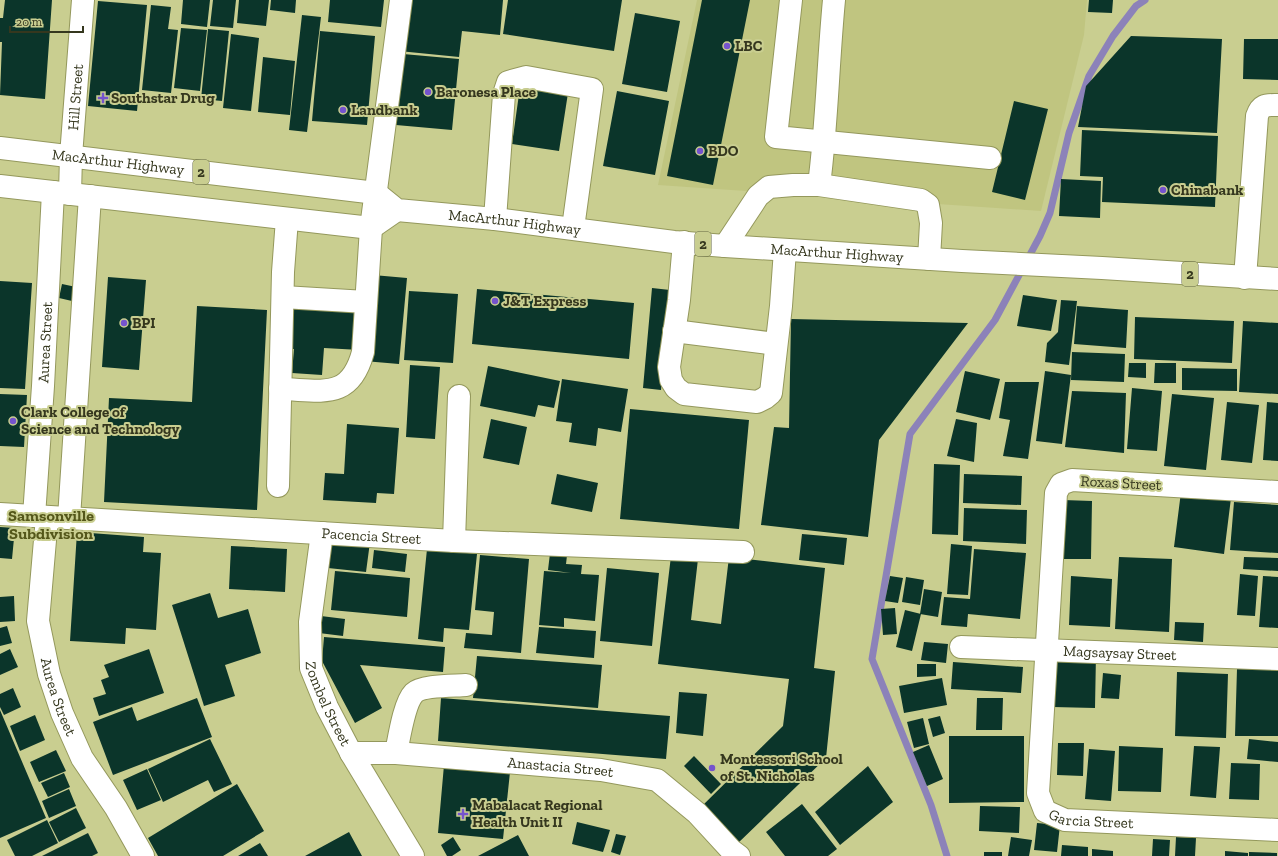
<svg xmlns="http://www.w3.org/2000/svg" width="1278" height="856" viewBox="0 0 1278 856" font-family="'Zilla Slab',serif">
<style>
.built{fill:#c0c580}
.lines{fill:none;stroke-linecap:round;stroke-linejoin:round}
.stream{stroke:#8c82b9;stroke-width:7}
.building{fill:#0b352a}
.minor-casing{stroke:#94985c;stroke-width:24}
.highway-casing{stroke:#94985c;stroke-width:24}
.minor{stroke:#fff;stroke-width:22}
.highway{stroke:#fff;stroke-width:22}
.poi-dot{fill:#7553cd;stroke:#c9ce90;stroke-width:1.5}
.labels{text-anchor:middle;stroke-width:4;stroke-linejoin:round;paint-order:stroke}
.shield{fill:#c9ce90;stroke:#616440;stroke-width:1}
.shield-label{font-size:14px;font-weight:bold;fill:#35371e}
.poi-label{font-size:15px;font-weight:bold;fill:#35371e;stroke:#c9ce90;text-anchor:start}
.street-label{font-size:15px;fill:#35371e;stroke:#c9ce90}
.neighbourhood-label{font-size:16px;font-weight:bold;fill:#54571a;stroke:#c9ce90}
</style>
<rect width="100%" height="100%" fill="#c9ce90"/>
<path class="built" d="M697,0H1087L1084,35L1041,211L658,185Z"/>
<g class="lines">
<path class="stream" d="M947,856L931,805L872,659L910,434L995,320L1040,236L1050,213L1069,133L1089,76L1113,36L1136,6L1145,0"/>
</g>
<path class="building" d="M5,0H52L45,99L0,95L2,42H0V18H3Z
M183,0H210L207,27L181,24Z
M213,0H236L233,28L210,26Z
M239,0H269L266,26L237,23Z
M271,0H296L295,13L270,10Z
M330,0H384L381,27L328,22Z
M404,0H503L500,35L462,31L459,57L399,51Z
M508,0H622L614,51L503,34Z
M702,0H750L713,185L667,176Z
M1089,0H1113L1112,13L1088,12Z
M98,1L147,5L137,111L88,106Z
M151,5L171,7L168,29L178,30L171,93L142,90Z
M635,13L680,21L667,92L622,84Z
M302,15L321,17L307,132L289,130Z
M181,28L207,30L200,91L174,88Z
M208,29L229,31L222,101L201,99Z
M320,31L375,36L367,125L312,121Z
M231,34L259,38L251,111L223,108Z
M1131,36L1222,39L1217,133L1078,127L1086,86Z
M1244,39H1278V80L1243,79Z
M403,54L459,59L452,130L396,125Z
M263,57L295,61L290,115L258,112Z
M520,87L568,93L559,151L512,144Z
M617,91L669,101L655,175L603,166Z
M1014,101L1048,109L1025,200L992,192Z
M1082,130L1218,136L1215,207L1102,202L1103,177L1080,176Z
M1061,179L1101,181L1100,218L1059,216Z
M373,275L407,278L399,364L364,361Z
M108,277L146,280L139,370L102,367Z
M0,281L32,283L25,389L0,388Z
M62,284L76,287L72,301L59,298Z
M652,288L670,290L661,390L643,388Z
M477,289L634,303L629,359L472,344Z
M409,291L458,294L453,363L404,360Z
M1023,295L1057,300L1051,331L1017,326Z
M290,299L363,302L360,350L324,348L322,375L292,373L294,349H287Z
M1061,300L1077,301L1069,365L1045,362L1047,343L1058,332Z
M197,306L267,310L257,510L104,502L109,398L192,402Z
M1077,306L1128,310L1126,348L1074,344Z
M1135,317L1234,321L1232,363L1134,359Z
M791,319L968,323L879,440L868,537L761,525L774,427L789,428Z
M1243,321L1278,323V394L1239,392Z
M1072,352L1125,354L1124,382L1071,380Z
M1129,363H1146V378L1128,377Z
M1155,363H1176V383H1154Z
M410,365L440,367L435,439L406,437Z
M488,366L560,381L554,408L538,405L535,417L480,406Z
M1182,368L1237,369V391L1182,390Z
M965,371L1000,379L990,420L956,412Z
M1045,371L1071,375L1062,444L1036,441Z
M562,379L628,389L621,432L598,428L596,446L569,442L572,423L556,421Z
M1005,382H1039L1028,459L1003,456L1010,420L999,418Z
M1132,388L1162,391L1157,451L1127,449Z
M1072,391L1126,393L1124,453L1065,447Z
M0,394L27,395L24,447L0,446Z
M1172,394L1214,398L1206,470L1164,466Z
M1227,402L1259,405L1252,463L1221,460Z
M1267,402L1278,403V461L1263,460Z
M630,409L749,420L739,529L620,519Z
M491,419L527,427L519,465L483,458Z
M956,419L977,423L974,462L947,456Z
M347,424L399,428L394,494L377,493L376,503L323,500L325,473L344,474Z
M934,464L960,465L958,535L932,534Z
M557,474L598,483L592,512L551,504Z
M964,474L1022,476L1021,505L963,503Z
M1181,492L1231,498L1224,554L1174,547Z
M1063,500L1092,501L1091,559H1062Z
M1234,502L1278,505V553L1230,550Z
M964,508L1027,510L1026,544L963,541Z
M0,527L15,528L12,559L0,558Z
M77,532L144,537L143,552L161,553L156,630L126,628L125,644L70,641Z
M802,534L847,538L844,565L799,560Z
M331,537L370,542L366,572L328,568Z
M951,544L972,546L968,595L947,594Z
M551,545L568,547L566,564L582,565L581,574L599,575L595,621L564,618V627L539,625L544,571L571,573L548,570Z
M231,546L287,549L285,592L229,589Z
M427,549L477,554L469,630L444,628L443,642L418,639Z
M974,549L1026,553L1020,619L968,614L967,627L941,625L944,597L970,599Z
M374,550L407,554L405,572L372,568Z
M480,555L529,559L521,653L464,648L466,633L492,635L494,612L475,610Z
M671,556L698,559L691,620L721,624L729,557L825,568L814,668L835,671L826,758L736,845L700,808L783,726L789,679L658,664Z
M1119,557L1172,559L1169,632L1115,629Z
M1244,557L1278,558V571L1243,569Z
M607,568L659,573L652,646L600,641Z
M335,571L410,578L407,617L331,610Z
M1240,574L1258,576L1255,616L1237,615Z
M890,576L903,578L898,603L885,601Z
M1071,576L1112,579L1110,627L1069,625Z
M1263,576L1278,577V628L1259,627Z
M906,577L924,580L920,605L902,602Z
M924,589L942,592L938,617L920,614Z
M210,593L218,618L248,609L261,653L225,665L235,696L204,706L172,605Z
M14,596L15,621L0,622V597Z
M895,608L897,634L883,635L881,609Z
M905,610L921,614L912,651L896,647Z
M321,616L345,619L343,636L319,633Z
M1175,622L1204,623L1203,642L1174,640Z
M7,626L12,643L0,646V628Z
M539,627L596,631L594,658L536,653Z
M324,637L445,647L443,672L360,665L382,708L355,723L322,661Z
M924,642L948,644L946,663L921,660Z
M10,649L18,667L0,675V654Z
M149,649L164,693L99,716L93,698L106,694L101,680L109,677L104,665Z
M1055,653L1096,654L1095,708L1053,707Z
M477,656L602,665L598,708L473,698Z
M953,662L1023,667L1021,693L951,689Z
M917,664H936V676L917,677Z
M1237,669L1278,670V736H1235Z
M1177,672L1228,674L1226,738L1175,736Z
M1103,673L1121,675L1119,699L1101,698Z
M942,678L947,705L904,713L899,686Z
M13,688L21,707L4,715L0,707V694Z
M679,692L707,694L703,736L676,733Z
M197,698L212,737L113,775L93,722L132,707L137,721Z
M441,698L670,716L666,759L438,741Z
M977,698H1003L1002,730H976Z
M0,710L46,818L0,838Z
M35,715L45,740L20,751L10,726Z
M940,716L945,733L933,737L928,719Z
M923,718L929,744L914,748L907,722Z
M949,736H1024V802L949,803Z
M210,739L232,784L214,792L208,780L163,802L148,769Z
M1249,739L1278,742V762L1247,759Z
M1058,743H1084L1083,776L1057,775Z
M929,745L943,779L927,786L913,752Z
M1119,746L1163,748L1161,792L1118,791Z
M1194,746L1220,747L1216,798L1190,796Z
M1089,749L1115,751L1111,801L1085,799Z
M56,750L66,771L39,782L30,762Z
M694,756L721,784L711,794L684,766Z
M1231,763L1260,764L1259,800L1229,799Z
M444,765L510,772L503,839L438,833Z
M868,766L893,802L840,845L815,812Z
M147,769L161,800L137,810L123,780Z
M64,773L70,787L48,797L41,783Z
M237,784L264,831L223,856H158L148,838Z
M69,789L76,806L49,818L42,801Z
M802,804L837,849L828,856H785L766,832Z
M980,806L1020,807L1019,833L979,831Z
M76,808L86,828L59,842L49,822Z
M47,820L58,843L32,856H15L7,840Z
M577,822L610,830L603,852L572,844Z
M1037,823L1060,825L1057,852L1034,850Z
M349,832L362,856H305Z
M88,833L98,853L92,856H42Z
M616,834L626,836L620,855L611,852Z
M518,835L529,856H478Z
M453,837L461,850L452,856H447L441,845Z
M1011,837L1032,840L1029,856H1008Z
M1176,837L1196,838L1195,856H1175Z
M1153,839L1170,840L1169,856H1152Z
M260,843L268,856H238Z
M1062,845L1088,847V856H1061Z
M1092,849L1113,851V856H1092Z
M1225,851L1248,853V856H1225Z
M984,852H1002V856H984Z
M1249,852L1277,853V856H1249Z"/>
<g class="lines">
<g class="minor-casing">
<g id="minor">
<path d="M791,0L776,137L990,158"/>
<path d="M819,185C827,124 828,62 834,0"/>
<path id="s1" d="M70,194L71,156L83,0"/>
<path d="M495,219L504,94L508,82L526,77L592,89L573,228"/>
<path d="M684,242L679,300L669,367L671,380L676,388L684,394L757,402L765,398L771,393L781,306L785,250"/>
<path d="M725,246L758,196L769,187L793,185H819L921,200L928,205L931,223L929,259"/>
<path d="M1245,278L1257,116C1261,104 1266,105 1278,105"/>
<path d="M283,297L366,302"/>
<path d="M674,331L776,344"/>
<path d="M280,389C322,390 350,401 363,352L371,228L401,0"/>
<path d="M278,486L283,272L287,219"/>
<path id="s2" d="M1278,492L1072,480L1061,484L1056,493L1038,793L1045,811L1065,820L1278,830"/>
<path id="s3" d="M0,514L454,541L743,552"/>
<path id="s4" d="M34,516L43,386L53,192"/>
<path id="s5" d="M47,517L38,621L49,674L62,713L82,758L116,808L143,856"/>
<path d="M69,518L90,196"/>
<path id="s6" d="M322,533L310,622L311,668L327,707L351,753L413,856"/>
<path d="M454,541L459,396"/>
<path id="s7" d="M961,647L1278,659"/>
<path id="s8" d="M351,753H396L601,770L657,780L697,813L731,850L739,856"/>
<path d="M396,753C399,739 404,703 414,693C422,685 454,686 466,685"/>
</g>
</g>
<g class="highway-casing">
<g id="highway">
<path id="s9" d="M0,148L376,193L397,210L495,219L674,242L725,246L962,261L1102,268L1278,279"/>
<path d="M0,186L371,228L397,210"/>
</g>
</g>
<use href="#minor" class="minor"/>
<use href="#highway" class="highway"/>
</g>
<g class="poi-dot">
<circle cx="727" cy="46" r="4"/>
<circle cx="428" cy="92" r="4"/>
<path d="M101 92h4v4h4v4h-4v4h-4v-4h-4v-4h4z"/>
<circle cx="343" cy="110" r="4"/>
<circle cx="700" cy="151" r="4"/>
<circle cx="1163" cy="190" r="4"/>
<circle cx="495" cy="301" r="4"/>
<circle cx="124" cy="323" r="4"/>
<circle cx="13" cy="421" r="4"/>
<circle cx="712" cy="768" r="4"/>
<path d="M461 808h4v4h4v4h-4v4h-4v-4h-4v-4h4z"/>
</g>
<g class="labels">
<g class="shield">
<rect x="193" y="160" width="16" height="24" rx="3"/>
<rect x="695" y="232" width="16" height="24" rx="3"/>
<rect x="1182" y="262" width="16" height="24" rx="3"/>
</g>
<g class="shield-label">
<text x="201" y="177">2</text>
<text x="703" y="249">2</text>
<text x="1190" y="279">2</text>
</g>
<g class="poi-label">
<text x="735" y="51">LBC</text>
<text x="436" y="97">Baronesa Place</text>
<text x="111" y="103">Southstar Drug</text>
<text x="351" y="115">Landbank</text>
<text x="708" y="156">BDO</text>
<text x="1171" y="195">Chinabank</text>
<text x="503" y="306">J&amp;T Express</text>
<text x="132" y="328">BPI</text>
<text x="21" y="417">Clark College of<tspan x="21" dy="17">Science and Technology</tspan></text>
<text x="720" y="764">Montessori School<tspan x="720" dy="17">of St. Nicholas</tspan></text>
<text x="472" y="810">Mabalacat Regional<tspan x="472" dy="17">Health Unit II</tspan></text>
</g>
<g class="street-label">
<text dy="5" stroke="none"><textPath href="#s1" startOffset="97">Hill Street</textPath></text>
<text dy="5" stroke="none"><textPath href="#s9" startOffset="119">MacArthur Highway</textPath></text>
<text dy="5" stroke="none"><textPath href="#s9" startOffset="524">MacArthur Highway</textPath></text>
<text dy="5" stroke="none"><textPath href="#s9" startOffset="848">MacArthur Highway</textPath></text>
<text dy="5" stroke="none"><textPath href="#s4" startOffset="174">Aurea Street</textPath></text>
<text transform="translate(1121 483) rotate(3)" y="5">Roxas Street</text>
<text dy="5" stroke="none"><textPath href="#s3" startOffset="372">Pacencia Street</textPath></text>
<text dy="5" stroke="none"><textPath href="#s7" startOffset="159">Magsaysay Street</textPath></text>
<text dy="5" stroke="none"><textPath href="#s5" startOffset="183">Aurea Street</textPath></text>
<text dy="5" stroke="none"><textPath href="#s6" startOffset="175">Zombel Street</textPath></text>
<text dy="5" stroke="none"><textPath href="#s8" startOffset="210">Anastacia Street</textPath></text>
<text dy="5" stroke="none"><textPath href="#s2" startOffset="596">Garcia Street</textPath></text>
</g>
<g class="neighbourhood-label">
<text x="51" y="521">Samsonville<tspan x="51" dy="18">Subdivision</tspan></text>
</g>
</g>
<path d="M10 26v6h73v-6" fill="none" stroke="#35371e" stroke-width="2"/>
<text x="16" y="26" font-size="12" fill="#35371e" stroke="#c9ce90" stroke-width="3" paint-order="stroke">20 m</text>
</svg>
